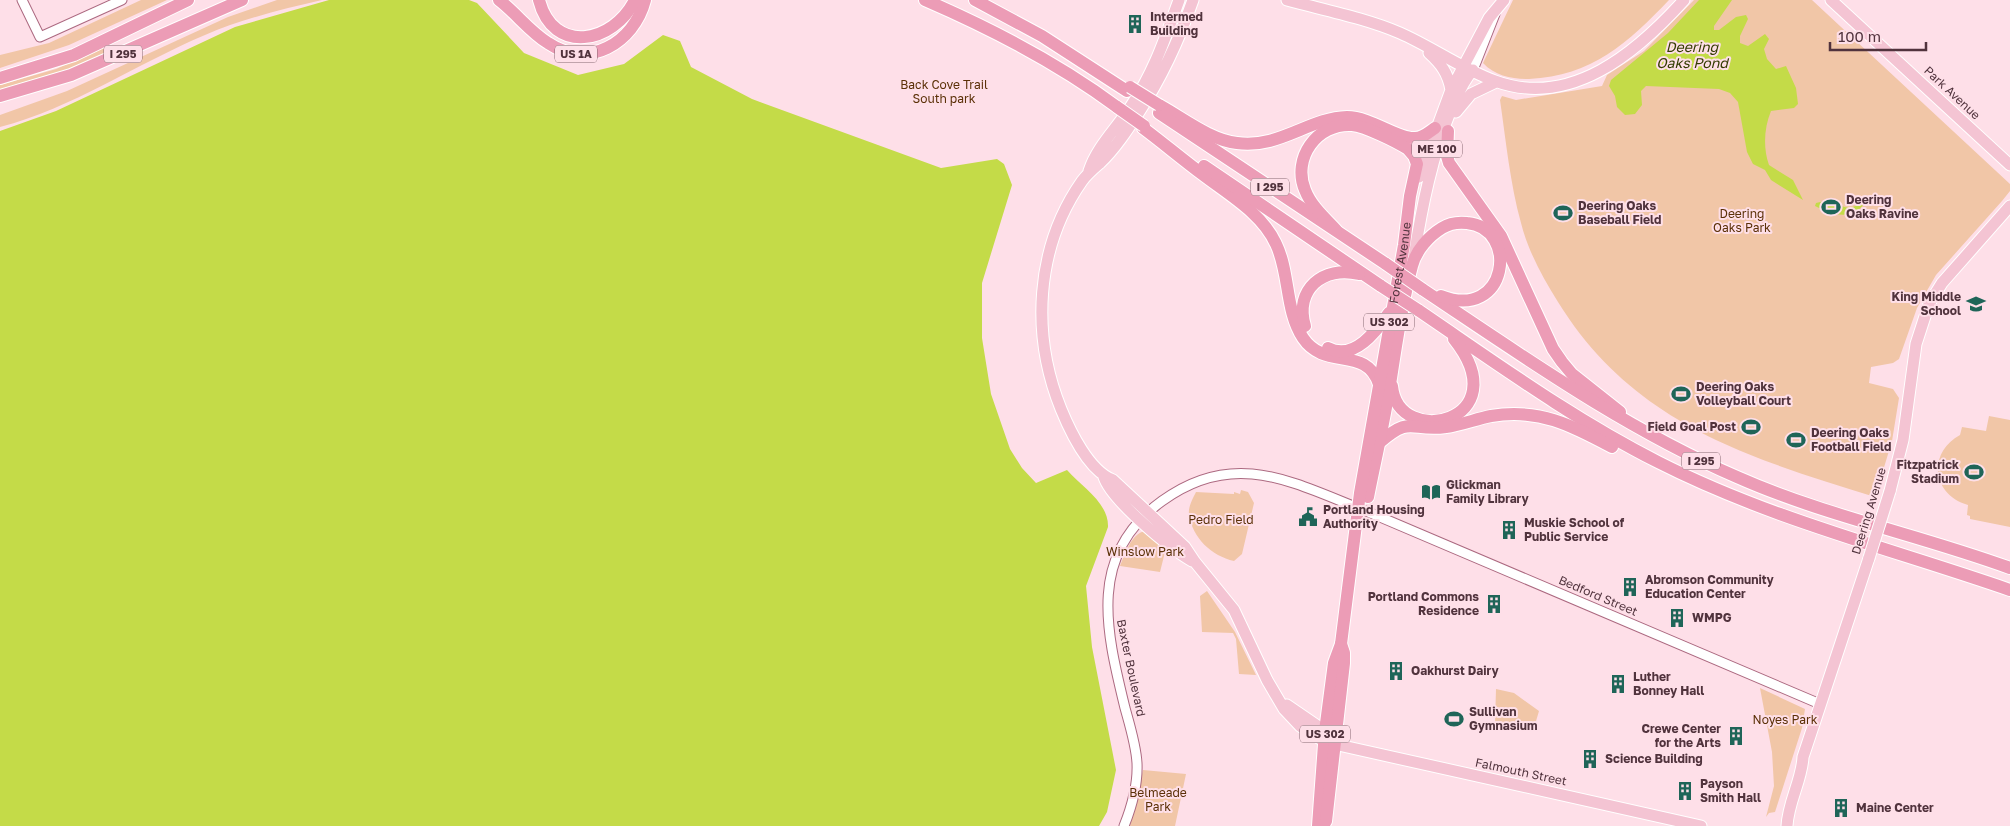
<svg xmlns="http://www.w3.org/2000/svg" width="2010" height="826" viewBox="0 0 2010 826" font-family="'Golos Text',sans-serif">
<style>
.green{fill:#f1c6a7}
.water{fill:#c4db48}
.lines{fill:none;stroke-linecap:round;stroke-linejoin:round}
.minor-casing{stroke:#ac6980;stroke-width:11}
.major-casing{stroke:#fff;stroke-width:13}
.highway-casing{stroke:#fff;stroke-width:14}
.minor{stroke:#fff;stroke-width:9}
.major{stroke:#f4c4d3;stroke-width:11}
.highway{stroke:#ec9cb6;stroke-width:12}
.major-bridge-casing{stroke:#fff;stroke-width:13;stroke-linecap:butt}
.highway-bridge-casing{stroke:#fff;stroke-width:14;stroke-linecap:butt}
.major-bridge{stroke:#f4c4d3;stroke-width:11}
.highway-bridge{stroke:#ec9cb6;stroke-width:12}
.labels{text-anchor:middle;stroke-width:4;stroke-linejoin:round;paint-order:stroke}
.shield{fill:#fedfe8;stroke:#856770;stroke-width:1}
.shield-label{font-size:11px;font-weight:bold;fill:#51333d}
.poi-label{font-size:12px;font-weight:bold;fill:#51333d;stroke:#fedfe8;text-anchor:start}
.park-label{font-size:12px;fill:#5b3007;stroke:#fedfe8}
.street-label{font-size:12px;fill:#51333d;stroke:#fedfe8}
.water-label{font-size:14px;font-style:italic;fill:#333b00;stroke:#fedfe8}
</style>
<rect width="100%" height="100%" fill="#fedfe8"/>
<path class="green" d="M141,0H167L69,45L0,68V55L49,43Z
M277,0H322C283,9 242,19 205,35C136,64 73,108 0,127V115L67,91L228,17Z
M1513,0H1669C1628,43 1592,76 1529,79C1512,79 1495,76 1483,63Z
M1694,0H1812L2010,184V191L2002,201L1936,275L1917,308L1899,359L1893,363L1871,367L1869,383L1893,389L1899,398L1892,441L1875,497C1746,457 1633,423 1558,302C1543,278 1528,251 1521,223C1510,183 1506,141 1500,100L1502,96L1516,100L1602,86L1607,75L1644,51Z
M106,47L110,51L72,70L0,91V85L56,69Z
M1989,416L2010,420V527L1970,519V516L1967,515L1968,505C1932,495 1927,453 1960,435L1962,427L1986,431Z
M1241,490L1248,492L1254,503L1242,554L1234,561C1212,556 1192,538 1189,514C1188,507 1193,498 1196,492L1234,494V492L1240,494Z
M1145,531L1166,548L1160,572L1120,566C1125,554 1131,534 1145,531Z
M1207,591L1235,632L1256,675L1239,674L1236,639L1233,633L1202,632L1200,596Z
M1760,688L1805,709L1802,728L1775,812L1769,813L1766,817L1774,786L1772,752Z
M1496,689L1514,693L1539,711L1534,728L1495,724Z
M1143,770L1186,774L1175,826H1130Z"/>
<path class="water" d="M329,0H469L477,3L524,53L578,75L624,64L663,35L680,41L691,67L752,99L941,168L997,159L1004,164L1012,185L982,283V338L991,394L1010,449L1022,468L1036,483L1067,470C1082,487 1109,503 1108,527L1086,586L1092,647L1116,770L1107,812L1099,826H0V131L56,111L235,27Z
M1699,0H1732L1714,26V30H1719L1736,17L1746,15L1748,19L1740,36V43L1748,46L1765,34L1769,39L1764,49L1767,59L1776,69L1786,66L1796,88L1798,104L1794,108L1771,111C1764,128 1763,148 1769,165L1793,180L1803,200L1771,180L1765,170L1753,164L1747,152L1738,102L1730,93L1719,89L1646,86L1641,91L1642,105L1635,114L1625,115L1617,107L1615,96L1609,86L1611,80L1668,33Z
M1833,199L1837,200L1840,205C1849,210 1856,207 1863,201L1865,203C1851,221 1833,215 1815,206L1816,203Z"/>
<g class="lines">
<g class="minor-casing">
<path id="minor" d="M22,0L40,37L122,0
M1473,70L1495,14
M1366,511L1820,704
M1124,826C1132,806 1138,785 1137,763C1136,745 1130,726 1125,708C1106,630 1087,555 1162,501C1232,450 1288,480 1358,508"/>
</g>
<g class="major-casing">
<path id="major" d="M1193,0C1179,40 1162,77 1139,112C1128,129 1115,149 1100,163C1093,169 1087,174 1082,181C1035,248 1031,335 1061,409C1070,431 1089,471 1113,480L1185,547L1195,562L1234,610L1267,680L1284,709L1300,726L1325,742L1701,826
M1287,0C1324,10 1365,18 1400,33C1432,47 1462,69 1495,81C1571,109 1637,52 1684,0
M1831,0L2010,165
M1429,53C1441,64 1448,73 1451,90
M1456,112L1471,94L1496,82
M1089,171C1097,146 1118,127 1131,106C1154,72 1165,38 1179,0
M1419,177L1451,90L1489,18L1504,0
M1414,257C1422,206 1432,156 1452,107C1458,94 1463,81 1473,70
M1104,477C1112,501 1170,548 1192,561
M1890,491L1903,440L1916,344L1929,304L1942,283L2010,206
M1287,705L1325,731L1330,737
M1787,826C1788,802 1802,780 1803,757L1869,558"/>
</g>
<g class="highway-casing">
<g id="highway">
<path d="M499,0C516,13 530,32 548,43C588,70 634,43 645,0"/>
<path d="M539,0C553,55 613,44 635,0"/>
<path d="M925,0C992,29 1058,63 1117,107"/>
<path d="M975,0L1042,36L1127,91"/>
<path d="M0,78L74,55L188,0"/>
<path d="M0,96L71,75L242,0"/>
<path d="M1159,105C1183,118 1210,140 1237,143C1279,149 1309,118 1347,117C1371,117 1399,140 1415,138C1423,138 1429,132 1435,128"/>
<path d="M1159,113L1386,264"/>
<path d="M1143,128C1163,143 1182,159 1202,174C1228,194 1262,213 1276,244C1290,273 1285,311 1303,338C1325,371 1366,345 1379,384"/>
<path d="M1448,131L1447,156L1449,163L1501,236L1553,349L1562,362L1572,374L1620,412"/>
<path d="M1204,166L1381,286"/>
<path d="M1422,289C1524,357 1624,428 1737,477C1825,516 1920,535 2010,568"/>
<path d="M1418,310C1496,363 1573,419 1658,462C1770,519 1892,549 2010,590"/>
<path d="M1305,326C1294,290 1323,265 1359,274"/>
<path d="M1328,348C1354,362 1377,330 1389,313"/>
<path d="M1392,386C1398,450 1520,422 1454,339"/>
<path d="M1379,443C1412,414 1410,432 1446,427C1461,425 1476,419 1491,416C1539,408 1571,425 1612,447"/>
<path d="M1368,497C1376,457 1385,418 1391,378C1397,340 1402,303 1412,266C1416,250 1429,236 1442,228C1450,223 1459,222 1467,223C1520,228 1508,322 1441,296"/>
<path id="s1" d="M1318,826L1325,731L1334,663L1341,644L1360,493L1404,245L1410,196L1417,164L1414,156L1408,149C1397,142 1365,126 1352,125C1316,123 1292,159 1305,190C1311,206 1325,218 1336,230"/>
<path d="M1323,826L1326,821L1344,663V653L1341,644"/>
</g>
</g>
<use href="#minor" class="minor"/>
<use href="#major" class="major"/>
<use href="#highway" class="highway"/>
<g class="major-bridge-casing">
<path id="major-bridge" d="M1869,558L1890,491"/>
</g>
<g class="highway-bridge-casing">
<path id="highway-bridge" d="M1130,87L1159,105
M1117,107L1144,126
M1386,264L1422,289
M1381,286L1418,310"/>
</g>
<use href="#major-bridge" class="major-bridge"/>
<use href="#highway-bridge" class="highway-bridge"/>
</g>
<defs>
<g id="building-bare" transform="scale(1.5)"><path d="M-4-6H4V6H1V3H-1V6H-4ZM-2.5-4.3h1.7v1.8h-1.7ZM.8-4.3h1.7v1.8H.8ZM-2.5-1h1.7V.8h-1.7ZM.8-1h1.7V.8H.8Z" fill="#1f6558" stroke="#fedfe8" stroke-width="2.5" paint-order="stroke"/></g>
<g id="stadium-bare" transform="scale(1.5)"><path d="M0-5a6.5 5 0 1 0 0 10a6.5 5 0 1 0 0-10ZM-3.5-1.8h7v3.6h-7Z" fill="#1f6558" stroke="#fedfe8" stroke-width="2.5" paint-order="stroke"/></g>
<g id="school-bare" transform="scale(1.5)"><path d="M0-5L7-2L0 1L-7-2ZM-4 1L0 2.5L4 1V4Q0 6-4 4Z" fill="#1f6558" stroke="#fedfe8" stroke-width="2.5" paint-order="stroke"/></g>
<g id="library-bare" transform="scale(1.5)"><path d="M-6-4Q-3-5.5-.7-3.5V5Q-3 3-6 4ZM6-4Q3-5.5 .7-3.5V5Q3 3 6 4Z" fill="#1f6558" stroke="#fedfe8" stroke-width="2.5" paint-order="stroke"/></g>
<g id="civic-bare" transform="scale(1.5)"><path d="M-.6-6.5H3V-4.5H.6V-3L4-1V1h2V6H-6V1h2V-1L-.6-3ZM-1.2 2.5V6h2.4V2.5Z" fill="#1f6558" stroke="#fedfe8" stroke-width="2.5" paint-order="stroke"/></g>
</defs>
<g fill-rule="evenodd">
<use href="#building-bare" x="1135" y="24"/>
<use href="#stadium-bare" x="1831" y="207"/>
<use href="#stadium-bare" x="1563" y="213"/>
<use href="#school-bare" x="1976" y="304"/>
<use href="#stadium-bare" x="1681" y="394"/>
<use href="#stadium-bare" x="1751" y="427"/>
<use href="#stadium-bare" x="1796" y="440"/>
<use href="#stadium-bare" x="1974" y="472"/>
<use href="#library-bare" x="1431" y="492"/>
<use href="#civic-bare" x="1308" y="517"/>
<use href="#building-bare" x="1509" y="530"/>
<use href="#building-bare" x="1630" y="587"/>
<use href="#building-bare" x="1494" y="604"/>
<use href="#building-bare" x="1677" y="618"/>
<use href="#building-bare" x="1396" y="671"/>
<use href="#building-bare" x="1618" y="684"/>
<use href="#stadium-bare" x="1454" y="719"/>
<use href="#building-bare" x="1736" y="736"/>
<use href="#building-bare" x="1590" y="759"/>
<use href="#building-bare" x="1685" y="791"/>
<use href="#building-bare" x="1841" y="808"/>
</g>
<g class="labels">
<g class="shield">
<rect x="104" y="45.5" width="38" height="17" rx="4"/>
<rect x="555" y="45.5" width="42" height="17" rx="4"/>
<rect x="1412" y="140.5" width="50" height="17" rx="4"/>
<rect x="1251" y="178.5" width="38" height="17" rx="4"/>
<rect x="1364" y="313.5" width="50" height="17" rx="4"/>
<rect x="1682" y="452.5" width="38" height="17" rx="4"/>
<rect x="1300" y="725.5" width="50" height="17" rx="4"/>
</g>
<g class="shield-label">
<text x="123" y="58">I 295</text>
<text x="576" y="58">US 1A</text>
<text x="1437" y="153">ME 100</text>
<text x="1270" y="191">I 295</text>
<text x="1389" y="326">US 302</text>
<text x="1701" y="465">I 295</text>
<text x="1325" y="738">US 302</text>
</g>
<g class="poi-label">
<text x="1150" y="21">Intermed<tspan x="1150" dy="14">Building</tspan></text>
<text x="1846" y="204">Deering<tspan x="1846" dy="14">Oaks Ravine</tspan></text>
<text x="1578" y="210">Deering Oaks<tspan x="1578" dy="14">Baseball Field</tspan></text>
<text x="1961" y="301" text-anchor="end">King Middle<tspan x="1961" dy="14">School</tspan></text>
<text x="1696" y="391">Deering Oaks<tspan x="1696" dy="14">Volleyball Court</tspan></text>
<text x="1736" y="431" text-anchor="end">Field Goal Post</text>
<text x="1811" y="437">Deering Oaks<tspan x="1811" dy="14">Football Field</tspan></text>
<text x="1959" y="469" text-anchor="end">Fitzpatrick<tspan x="1959" dy="14">Stadium</tspan></text>
<text x="1446" y="489">Glickman<tspan x="1446" dy="14">Family Library</tspan></text>
<text x="1323" y="514">Portland Housing<tspan x="1323" dy="14">Authority</tspan></text>
<text x="1524" y="527">Muskie School of<tspan x="1524" dy="14">Public Service</tspan></text>
<text x="1645" y="584">Abromson Community<tspan x="1645" dy="14">Education Center</tspan></text>
<text x="1479" y="601" text-anchor="end">Portland Commons<tspan x="1479" dy="14">Residence</tspan></text>
<text x="1692" y="622">WMPG</text>
<text x="1411" y="675">Oakhurst Dairy</text>
<text x="1633" y="681">Luther<tspan x="1633" dy="14">Bonney Hall</tspan></text>
<text x="1469" y="716">Sullivan<tspan x="1469" dy="14">Gymnasium</tspan></text>
<text x="1721" y="733" text-anchor="end">Crewe Center<tspan x="1721" dy="14">for the Arts</tspan></text>
<text x="1605" y="763">Science Building</text>
<text x="1700" y="788">Payson<tspan x="1700" dy="14">Smith Hall</tspan></text>
<text x="1856" y="812">Maine Center</text>
</g>
<g class="park-label">
<text x="944" y="89">Back Cove Trail<tspan x="944" dy="14">South park</tspan></text>
<text x="1742" y="218">Deering<tspan x="1742" dy="14">Oaks Park</tspan></text>
<text x="1221" y="524">Pedro Field</text>
<text x="1145" y="556">Winslow Park</text>
<text x="1785" y="724">Noyes Park</text>
<text x="1158" y="797">Belmeade<tspan x="1158" dy="14">Park</tspan></text>
</g>
<g class="street-label">
<text transform="translate(1952 93) rotate(43)" y="4">Park Avenue</text>
<text dy="4" stroke="none"><textPath href="#s1" startOffset="570">Forest Avenue</textPath></text>
<text transform="translate(1869 511) rotate(-73)" y="4">Deering Avenue</text>
<text transform="translate(1598 596) rotate(23)" y="4">Bedford Street</text>
<text transform="translate(1131 668) rotate(78)" y="4">Baxter Boulevard</text>
<text transform="translate(1521 772) rotate(12)" y="4">Falmouth Street</text>
</g>
<g class="water-label">
<text x="1692" y="52">Deering<tspan x="1692" dy="16">Oaks Pond</tspan></text>
</g>
</g>
<path d="M1830 42v8h96v-8" fill="none" stroke="#51333d" stroke-width="2.5"/>
<text x="1838" y="42" font-size="15" fill="#51333d" stroke="#fedfe8" stroke-width="4" paint-order="stroke">100 m</text>
</svg>
